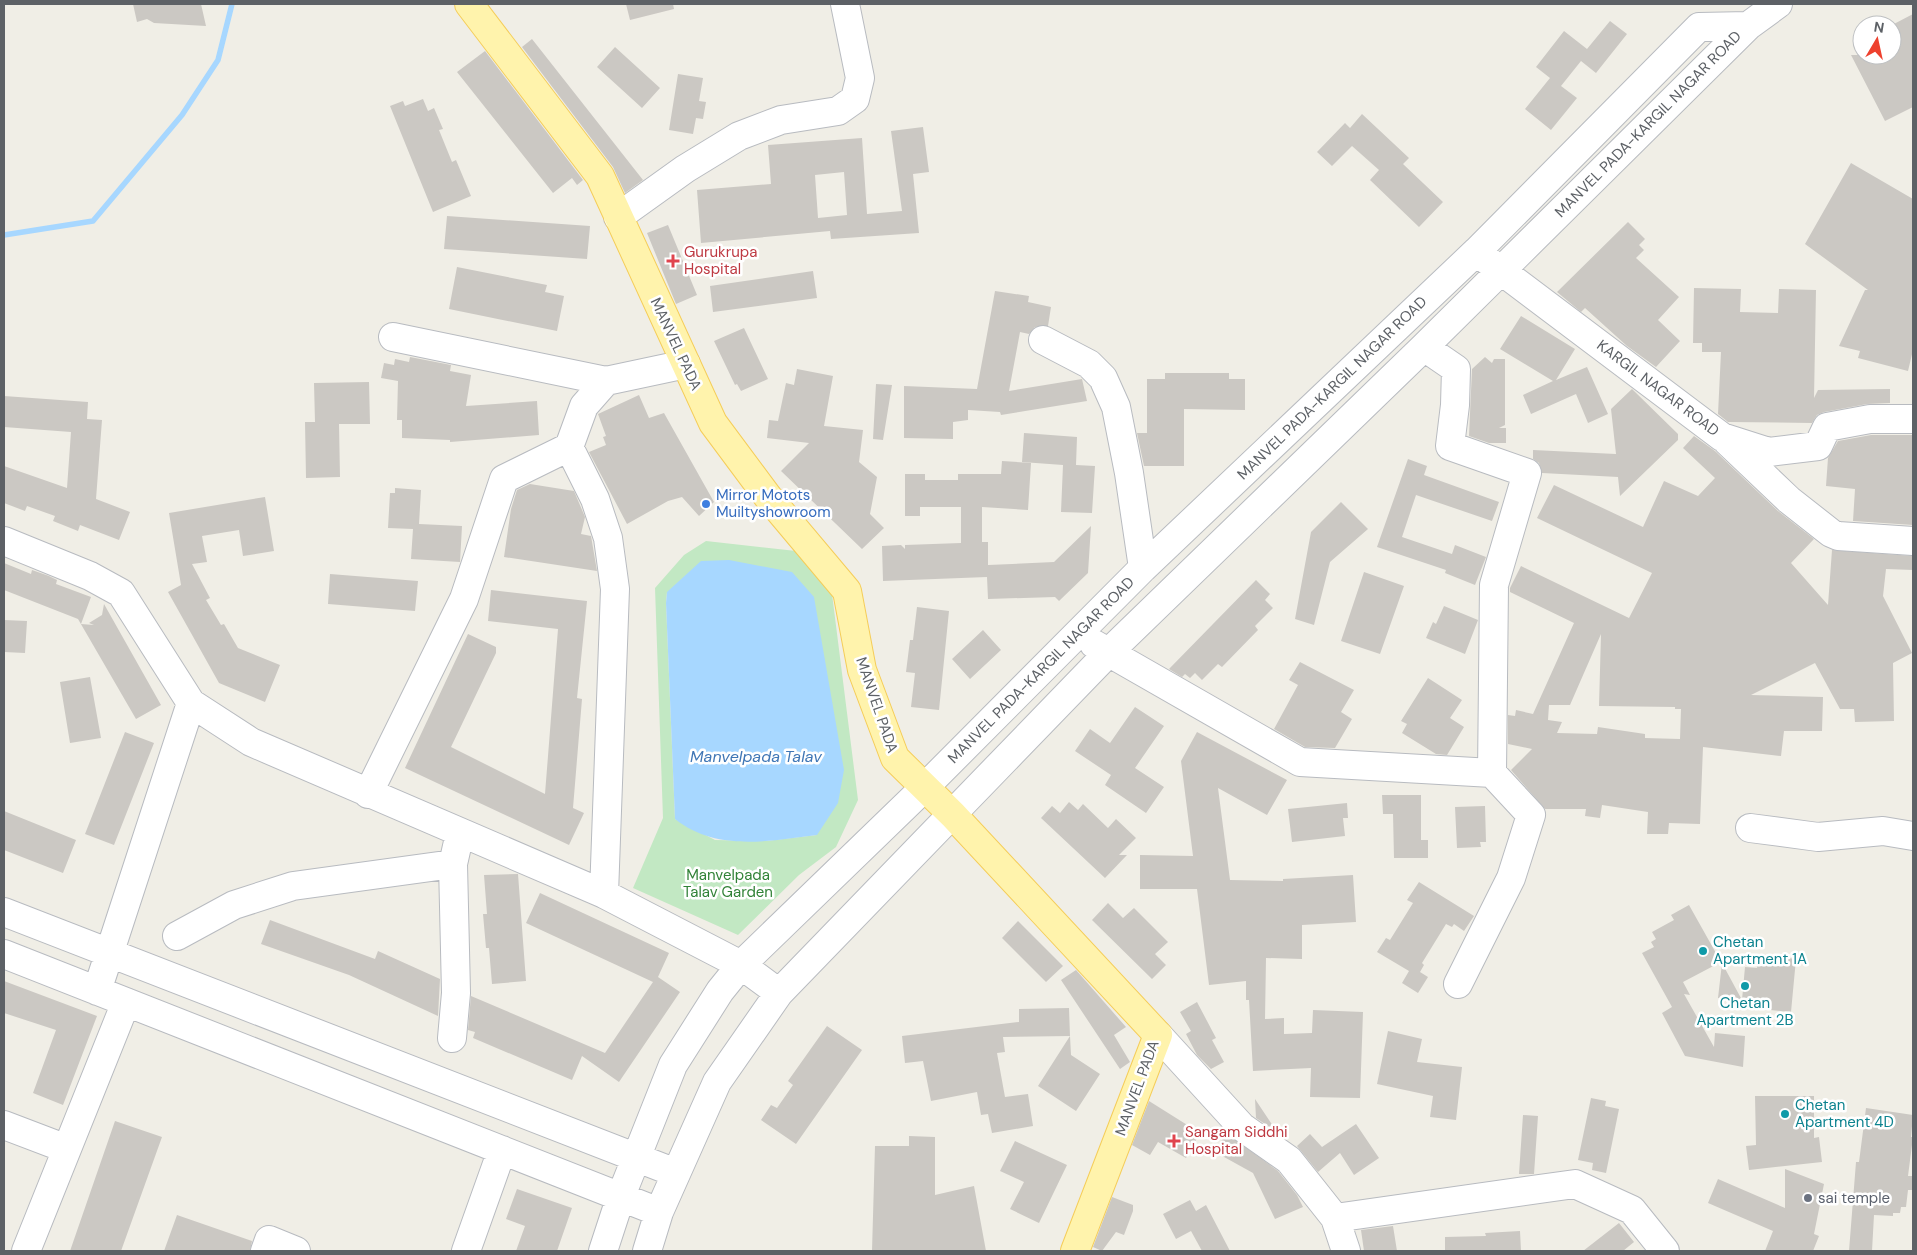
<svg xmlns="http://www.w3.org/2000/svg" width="1917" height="1255" viewBox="0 0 1917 1255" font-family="'DM Sans',sans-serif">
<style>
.green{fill:#c2e8c3;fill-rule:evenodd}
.water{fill:#a7d7ff}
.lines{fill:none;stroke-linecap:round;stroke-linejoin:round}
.stream{stroke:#a7d7ff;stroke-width:5.5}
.building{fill:#cbc8c3;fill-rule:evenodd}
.minor-casing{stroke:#b8bbc0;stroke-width:30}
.major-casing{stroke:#f5cd59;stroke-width:30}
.minor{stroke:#fff;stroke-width:28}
.major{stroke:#fff3ac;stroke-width:28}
.health-dot{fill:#e0444e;stroke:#fff;stroke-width:2}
.shop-dot{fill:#3f7fe0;stroke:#fff;stroke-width:2}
.culture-dot{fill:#0f9aa8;stroke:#fff;stroke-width:2}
.worship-dot{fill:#6b7280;stroke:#fff;stroke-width:2}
.labels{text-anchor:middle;stroke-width:5;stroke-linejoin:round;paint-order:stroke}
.street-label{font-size:15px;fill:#5d6166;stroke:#fff}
.health-label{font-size:15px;fill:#be3a42;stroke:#fff;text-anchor:start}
.shop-label{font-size:15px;fill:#366cbe;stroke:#fff;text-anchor:start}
.park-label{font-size:15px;fill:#318237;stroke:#fff}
.culture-label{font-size:15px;fill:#0d838f;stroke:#fff;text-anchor:start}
.worship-label{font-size:15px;fill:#5b616d;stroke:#fff;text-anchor:start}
.water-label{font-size:16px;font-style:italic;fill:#3f76b5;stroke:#fff}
</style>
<rect width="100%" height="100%" fill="#f0eee6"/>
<path class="green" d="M706,541L805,552L831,586L858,800L836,847L799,875L738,935L633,888L663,818L655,588L684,555ZM667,592L817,835L766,841L715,840L675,819L666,603Z"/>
<path class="water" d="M729,560L792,572L814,597L844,770L838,803L817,835C768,841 717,852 675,819L666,603L667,592L701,561Z"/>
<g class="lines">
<path class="stream" d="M4,235L93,221L182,115L218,60L232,4"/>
</g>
<path class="building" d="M133,4H201L206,26L154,23L147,19L137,22Z
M626,4H673L674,9L630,20Z
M1913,14V107L1885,121L1851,55H1892V25Z
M1610,21L1627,34L1596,73L1581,61L1561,86L1577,98L1551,130L1525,109L1550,78L1536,67L1564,31L1587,49Z
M532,39L643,180L625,193L613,167L522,47Z
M615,47L660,88L642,108L597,67Z
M485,51L583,180L577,185L572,178L553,193L457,72Z
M678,74L703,78L699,101L706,102L703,119L696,118L693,134L669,130Z
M423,99L428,111L434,108L443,129L439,130L452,162L456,160L471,196L433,212L390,106L403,101L405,106Z
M1362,114L1409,158L1403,164L1443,202L1419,227L1370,180L1379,170L1352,146L1332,166L1317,152L1345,123L1350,128Z
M923,127L929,172L913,174L919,233L831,239L830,231L701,243L697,190L771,184L768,145L862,138L867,214L902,211L891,131ZM844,172L847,215L818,218L815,175Z
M1851,163L1913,199V350L1908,371L1858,358L1860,351L1839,346L1865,290H1868L1805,244Z
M447,216L590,226L587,259L444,249Z
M1628,222L1645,239L1639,245L1644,250L1636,258L1679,297L1658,320L1680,341L1656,367L1627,346L1585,308L1581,312L1557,292Z
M668,225L697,295L676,304L647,233Z
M457,267L547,285L545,292L564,296L557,331L449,309Z
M813,271L817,298L713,312L710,286Z
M1694,288L1741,289L1740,312L1778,313L1779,289L1816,290L1814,398L1818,390L1890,389V403L1867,404L1824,412L1817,415L1812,423L1728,422L1718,414L1721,352H1702V343H1693Z
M995,291L1029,296L1028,302L1051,307L1048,326L1035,327L1029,334L1020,332L1009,391L1082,379L1087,401L1001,415L1000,412L968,410V420L953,422V439L904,438V386L977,389Z
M1521,316L1575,349L1556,380L1587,367L1608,414L1588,423L1576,394L1531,414L1523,395L1553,381L1500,349Z
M744,328L768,379L741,391L737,384L735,385L714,341Z
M410,357L451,365L450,371L471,375L466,406L537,401L539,435L450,442V440L402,438V420H397L398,381L381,378L384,363L394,365L395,359L409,362Z
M1485,357L1492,363L1494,359H1505V425L1499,428H1506V443H1489L1469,436L1472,369Z
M797,369L833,376L824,426L863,430L859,462L877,477L870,514L884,528L862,549L781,471L809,443L767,438L769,420L778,421L786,383L794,385Z
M1165,373H1229V379H1245V410L1184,409V466H1144L1137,433H1147V379H1165Z
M369,382L370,424H339L340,477L306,478L305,422H315L314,383Z
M876,384L892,385L883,440L873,439Z
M1632,389L1678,434V440L1620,496L1618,477L1542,473L1539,463L1533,459V450L1616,454L1611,409Z
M639,395L649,418L664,413L714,502L699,516L682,497L668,501L627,524L589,452L606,445L603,437L606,436L598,414Z
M4,396L88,402L87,419L102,420L96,499L130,512L119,540L80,525L78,531L53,521L55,516L27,506L25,511L4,503V466L67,488L71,432L4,427Z
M1024,433L1077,437L1076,465L1095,466L1092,513L1061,512L1063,465L1022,462Z
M1871,435H1913V525L1853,521L1855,489L1826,486L1828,458L1838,441Z
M1694,436L1715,451L1778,511L1814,539L1791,563L1828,605L1832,550L1913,556V570L1886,569L1883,596L1912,653L1893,663L1894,721L1855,722L1854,709H1840L1815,663L1751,695L1823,697L1822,731H1784L1781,756L1703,747L1700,824L1669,823L1668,834H1647L1648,812L1602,805L1600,818L1585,816L1586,809H1545L1511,770L1532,749L1508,744V715L1515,716L1516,710L1533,714L1574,623L1510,592V588L1521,566L1629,618L1652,573L1537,518L1554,485L1643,527L1664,481L1698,496L1715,478L1683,448ZM1601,634L1599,706L1675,707V709H1681L1680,739L1645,738V734L1598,727L1597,734L1557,733L1562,722L1548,720L1549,705H1570Z
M1408,459L1427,466L1424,475L1499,502L1492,521L1416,495L1402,537L1452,554L1455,545L1486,557L1475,585L1445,573L1446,570L1377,547Z
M1002,461L1031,463L1028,510L982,507V542H988V565L1054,562L1091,526L1088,573L1059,601L1055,597L988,599L987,577L883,581L882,546L901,545L905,549V545L961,543V507H920V516H905V474H925V480H958V474H1001Z
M530,484L574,491L585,517L581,534L591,536L597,571L504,557L511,509L517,490Z
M395,488L421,490L419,524L462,526L460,562L411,559L413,529L388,528L390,493H395Z
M265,497L274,551L243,556L239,530L202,536L207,562L192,564L210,598L206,600L221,625L224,624L238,648L280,665L265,702L219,683L168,592L181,585L169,513Z
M1341,502L1368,529L1330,562L1314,625L1295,619L1311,532Z
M4,563L31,574L32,570L49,576L57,580L56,584L91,597L81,624L94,625L89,623L102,615L104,604L161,705L136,719L78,619L4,590Z
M1364,572L1404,586L1380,654L1341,641Z
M330,574L418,581L415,611L328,604Z
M1256,580L1270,594L1265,600L1273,608L1255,626L1258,630L1222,667L1218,664L1202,680L1195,673L1190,678L1185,674L1182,677L1169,669Z
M491,590L587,601L577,698L582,699L573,808L584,813L569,845L405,768L468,634L496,647V653L451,747L545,794L558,629L488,621Z
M1444,606L1478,620L1465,654L1426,638L1433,622L1436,624Z
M917,607L949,611L939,710L911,707L915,673L906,672L910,640H913Z
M4,620L27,621L25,653L4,652Z
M983,630L1001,650L970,679L952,659Z
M1300,662L1354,690L1341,712L1352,719L1335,748L1305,747L1274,729L1298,685L1289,680Z
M90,677L101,738L70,743L60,682Z
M1428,678L1462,700L1450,718L1464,727L1447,755L1436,754L1402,733L1407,724L1401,721Z
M1135,707L1164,726L1135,768L1164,787L1146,813L1105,785L1111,775L1075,751L1090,729L1110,743Z
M125,732L154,743L114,845L85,834Z
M1197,732L1287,780L1267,815L1218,788L1230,880L1283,881V879L1353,875L1356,922L1302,925V959L1266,958L1265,1019L1284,1018V1034L1312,1033L1313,1010L1363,1012L1360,1098L1310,1097L1311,1068L1253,1071L1249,1000H1246V981L1209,985L1197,889H1140V855L1193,856L1181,761Z
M1382,795H1421V840H1428V858H1394L1393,814H1383Z
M1069,802L1078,810L1083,804L1108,828L1116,819L1136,838L1119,855H1127L1105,878L1041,818L1052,806L1060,813Z
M1347,803L1348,818H1343L1345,836L1292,842L1288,809Z
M1485,806L1486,842H1480L1481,847L1457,848L1455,807Z
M4,811L76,840L63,873L4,850Z
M518,874L526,981L492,984L489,948H486L483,914H487L484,875Z
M1419,882L1474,916L1464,931L1454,924L1452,927L1446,924L1422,963L1424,965L1420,972L1428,977L1418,993L1402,983L1409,971L1377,952L1386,938L1390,940L1413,903L1407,900Z
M540,893L669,953L658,977L680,992L619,1082L582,1056L572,1080L473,1038L475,1032L468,1030L471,996L605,1053L653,982L526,923Z
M1108,903L1123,918L1134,908L1168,942L1155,954L1166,965L1152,979L1092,920Z
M1689,905L1721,962L1683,982L1690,995L1684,994L1714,1047L1715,1033L1745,1036L1743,1067L1685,1056L1662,1013L1672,1007L1642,953L1654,947L1651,942L1656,939L1652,932L1674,920L1671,915Z
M270,920L375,959L378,951L440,979L438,1016L349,975L261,944Z
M1018,921L1063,966L1046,982L1002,938Z
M1769,956L1796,959L1791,1012L1741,1007L1742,1000L1718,998L1722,963L1742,1000L1745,967L1757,968L1758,960L1768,961Z
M1076,970L1126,1027L1114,1035L1130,1062L1120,1069L1061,980Z
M4,981L97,1016L63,1105L33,1093L56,1030L4,1013Z
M1197,1002L1216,1038L1212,1040L1224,1062L1211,1069L1197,1055L1186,1034L1191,1031L1180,1012Z
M1069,1008L1070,1036L1003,1037L1005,1052L997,1053L1005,1097L1028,1094L1033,1126L992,1133L988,1114L981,1115L977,1092L931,1101L923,1061L905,1063L902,1036L1019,1022V1009Z
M827,1026L862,1050L796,1144L761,1120L771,1105L777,1108L793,1085L788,1081Z
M1388,1031L1422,1039L1417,1062L1462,1067L1456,1120L1430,1117L1433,1096L1377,1084Z
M1070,1036L1071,1055L1100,1074L1076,1111L1038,1086Z
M1755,1096H1814V1138L1819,1137L1822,1162L1749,1170L1746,1146L1756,1145Z
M1591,1098L1606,1101L1605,1106L1619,1109L1606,1173L1592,1170L1593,1163L1578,1160Z
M1255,1099L1273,1126L1271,1128L1256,1118Z
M1149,1101L1200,1133L1186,1158L1158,1142L1150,1155L1132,1145Z
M1866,1108L1913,1115L1911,1137H1913L1908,1176H1913L1912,1190H1908L1906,1207H1901L1900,1213H1893V1216L1874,1215L1872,1251H1849L1856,1162H1859Z
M1523,1115L1538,1116L1534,1174H1519Z
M115,1121L162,1137L121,1251H70Z
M1356,1124L1379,1158L1354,1175L1340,1153L1318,1172L1297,1146L1310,1134L1322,1147Z
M1226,1133L1278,1171L1297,1195L1303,1207L1275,1219L1253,1173L1215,1152Z
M909,1136L935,1137V1195L974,1186L986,1251H872L875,1146H909Z
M1015,1141L1067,1165L1039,1223L1010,1209L1024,1182L1000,1171Z
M1785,1169L1824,1184L1814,1234L1819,1236L1813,1251H1765L1773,1231L1708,1203L1718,1179L1785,1208Z
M517,1189L572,1208L557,1251H516L525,1226L506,1219Z
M1112,1197L1133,1205V1211L1124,1235L1116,1232L1102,1251L1093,1247Z
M1190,1200L1196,1211L1206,1205L1230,1251H1202L1191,1231L1176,1239L1163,1214Z
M177,1215L252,1241L250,1251H164Z
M1619,1223L1634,1242L1623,1251H1583Z
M1393,1226L1397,1251H1364L1361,1230Z
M1520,1231L1521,1251H1445V1237L1486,1236L1485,1233Z"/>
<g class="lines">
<g class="minor-casing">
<path id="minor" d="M618,217L685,169L739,136L781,120L838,111L855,99L860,78L845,4
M1487,260L1722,437L1769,452L1818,446L1827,427L1870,419H1913
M393,337L606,381
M1043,340L1089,364L1103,378L1116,407L1129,473L1143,568
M1424,347L1456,369L1455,405L1450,446L1527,473L1494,585L1492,773
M1727,441L1789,500L1831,533L1838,536L1913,541
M569,447L595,499L608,538L615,589L604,894
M4,541L90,576L121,593L191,703L251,742L604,894L741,965L779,993
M1094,644L1300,762L1492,773L1531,815L1511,878L1458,984
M368,794L464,599L504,479L569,447L584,406L606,381L686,364
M1750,828L1818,837L1883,831L1913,836
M4,912L676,1173
M177,936L234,905L293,886L453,864L460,833
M4,954L659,1212
M97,991L191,703
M1158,1035L1242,1127L1289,1160L1335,1218L1346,1251
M452,1038L456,993L453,864
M4,1125L67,1149
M1335,1218L1575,1184L1632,1210L1665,1251
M26,1251L126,1002
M265,1251L269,1240L296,1251
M466,1251L502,1150
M603,1251L621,1196L673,1065L720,991L741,965L925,787L1143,568L1477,251L1699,27L1748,26
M647,1251L659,1212L717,1082L779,993L1108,653L1424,347L1748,26L1778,4"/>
</g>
<g class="major-casing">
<path id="major" d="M469,4L600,176L713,423L768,497L847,591L862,670L895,758L953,815L1158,1035L1075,1251"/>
</g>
<use href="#minor" class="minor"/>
<use href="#major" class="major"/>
</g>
<g class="health-dot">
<path d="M670.5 253.5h5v5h5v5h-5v5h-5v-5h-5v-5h5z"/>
<path d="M1171.5 1133.5h5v5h5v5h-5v5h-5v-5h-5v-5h5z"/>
</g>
<circle class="shop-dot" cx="706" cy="504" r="5"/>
<g class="culture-dot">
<circle cx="1703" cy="951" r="5"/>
<circle cx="1745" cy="986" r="5"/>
<circle cx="1785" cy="1114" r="5"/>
</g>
<circle class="worship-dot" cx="1808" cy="1198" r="5"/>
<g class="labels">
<g class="street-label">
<text transform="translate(1648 124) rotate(-45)" y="5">MANVEL PADA-KARGIL NAGAR ROAD</text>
<text transform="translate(676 344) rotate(65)" y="5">MANVEL PADA</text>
<text transform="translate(1332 388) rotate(-44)" y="5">MANVEL PADA-KARGIL NAGAR ROAD</text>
<text transform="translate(1658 388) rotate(37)" y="5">KARGIL NAGAR ROAD</text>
<text transform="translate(1041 670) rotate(-45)" y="5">MANVEL PADA-KARGIL NAGAR ROAD</text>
<text transform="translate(877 705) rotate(71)" y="5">MANVEL PADA</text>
<text transform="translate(1137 1088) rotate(-70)" y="5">MANVEL PADA</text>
</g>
<g class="health-label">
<text x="684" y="257">Gurukrupa<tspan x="684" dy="17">Hospital</tspan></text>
<text x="1185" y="1137">Sangam Siddhi<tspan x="1185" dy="17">Hospital</tspan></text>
</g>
<g class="shop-label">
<text x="716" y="500">Mirror Motots<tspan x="716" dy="17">Muiltyshowroom</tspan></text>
</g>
<g class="park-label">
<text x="728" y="880">Manvelpada<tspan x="728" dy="17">Talav Garden</tspan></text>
</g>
<g class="culture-label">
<text x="1713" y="947">Chetan<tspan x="1713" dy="17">Apartment 1A</tspan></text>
<text x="1745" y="1008" text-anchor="middle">Chetan<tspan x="1745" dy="17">Apartment 2B</tspan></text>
<text x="1795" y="1110">Chetan<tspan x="1795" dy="17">Apartment 4D</tspan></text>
</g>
<g class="worship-label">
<text x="1818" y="1203">sai temple</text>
</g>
<g class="water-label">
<text x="756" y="762">Manvelpada Talav</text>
</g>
</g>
<rect width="1917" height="1255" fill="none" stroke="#5d6166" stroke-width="10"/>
<g transform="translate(1877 40) rotate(9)"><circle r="24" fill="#ffffff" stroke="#bec0c2"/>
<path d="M0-4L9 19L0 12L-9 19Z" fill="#ee412e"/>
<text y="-8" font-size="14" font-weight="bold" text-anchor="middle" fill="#5d6166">N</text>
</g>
</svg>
